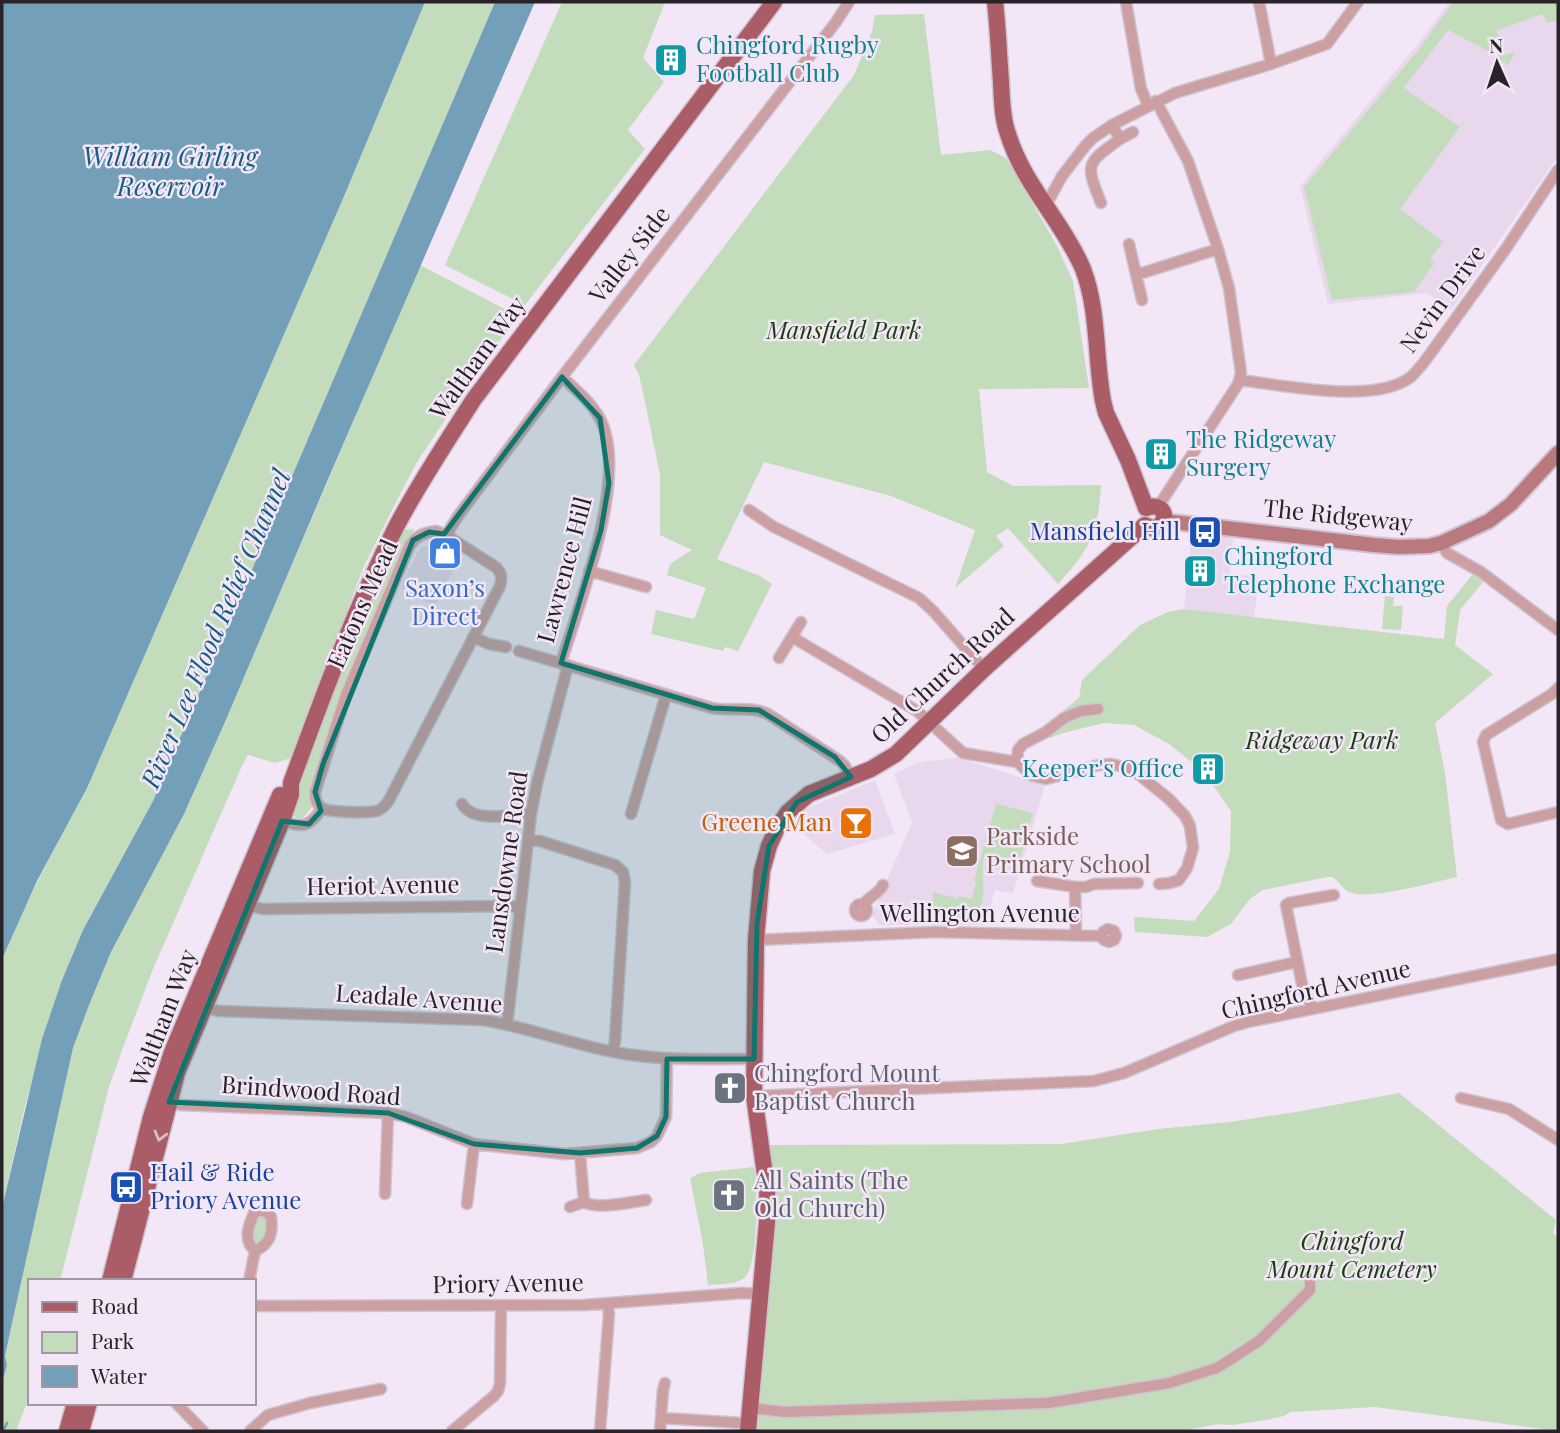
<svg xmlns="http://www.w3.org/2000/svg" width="1560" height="1433" viewBox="0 0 1560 1433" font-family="'Playfair Display',serif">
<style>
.built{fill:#e9d7ee}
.green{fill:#c3dcbc}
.water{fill:#749fb8}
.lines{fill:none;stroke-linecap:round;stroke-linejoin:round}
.stream{stroke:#749fb8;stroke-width:2.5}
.street-casing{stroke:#cec3d1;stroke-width:13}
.secondary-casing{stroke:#cec3d1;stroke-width:18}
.primary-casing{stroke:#cec3d1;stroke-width:19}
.street{stroke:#cc9fa3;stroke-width:10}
.secondary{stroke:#b9797f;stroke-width:14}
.primary{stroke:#aa5d66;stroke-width:16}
.oneway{stroke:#ddbdcb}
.marked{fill:#0f766e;fill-opacity:0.2;stroke:#0f766e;stroke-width:5;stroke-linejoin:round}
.labels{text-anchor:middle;stroke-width:5;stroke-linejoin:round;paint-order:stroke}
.culture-label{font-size:24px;fill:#0d838f;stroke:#f3e6f6;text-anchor:start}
.street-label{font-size:24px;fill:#272329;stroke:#f3e6f6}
.park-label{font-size:24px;font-style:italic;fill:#183f0c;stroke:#f3e6f6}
.transit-label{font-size:24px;fill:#164399;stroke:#f3e6f6;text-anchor:end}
.shop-label{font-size:24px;fill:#366cbe;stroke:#f3e6f6}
.food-label{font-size:24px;fill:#c56008;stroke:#f3e6f6;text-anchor:end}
.education-label{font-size:24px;fill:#785e54;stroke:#f3e6f6;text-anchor:start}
.worship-label{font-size:24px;fill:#5b616d;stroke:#f3e6f6;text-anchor:start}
.water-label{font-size:26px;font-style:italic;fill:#135f82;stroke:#f3e6f6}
</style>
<rect width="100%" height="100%" fill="#f3e6f6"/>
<path class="built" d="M1449,2H1558V156L1451,310L1427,293L1328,304L1300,186L1418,44Z
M1192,533L1233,537L1230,573L1259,577L1254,618L1184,609Z
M437,542L462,554L435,606L400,588L420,548Z
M958,758L1045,785L1013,893L995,890L985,925H880L872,915L912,822L894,774L919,762Z
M875,780L895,834L827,854L792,824L796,816L806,809Z"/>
<path class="green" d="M425,2H495L153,801L83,930L62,980L25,1106L2,1208V959C26,900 57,844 87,788L345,194Z
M562,2H665L643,58L664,82L628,130L645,149L525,305L445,265Z
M1453,2H1558V20L1547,23L1543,14L1497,30L1504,55L1516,52L1508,65L1486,50L1448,30L1404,88L1460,127L1400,209L1443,242L1430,259L1434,263L1414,292L1332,300L1304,187L1420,48Z
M924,14L941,155L990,150L1006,158L1056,244L1073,281L1089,388L979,389L987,472L1013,486L1101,485C1098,533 1090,549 1058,584L1008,528L996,536L1004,546L955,588L975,530L891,496L764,462L717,559L760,576L772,584L738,651L725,647L723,651L651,634L656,610L694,619L706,588L667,575L670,564L692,550L660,535V475L644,397L639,375L634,365L854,75L872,32L875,15Z
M420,265L518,316L479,369L417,462L396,502L364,566L291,758L275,763L248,755L242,766L153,969L124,1045L109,1087L60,1281H30V1395L16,1431H2V1383L7,1365L5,1356L11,1328L73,1048L89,1005L111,952L184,814L225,722Z
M414,529C386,589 358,649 336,712C326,740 319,771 311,800L313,806L301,820L293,815L291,809L342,656L403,530Z
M1473,574L1483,582L1460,610L1455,645L1493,674L1435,723L1445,773L1457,877C1434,882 1368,901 1349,892C1343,889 1338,881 1333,877H1327L1262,890L1249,900L1231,924L1207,937L1135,932L1134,917L1194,921L1219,889L1230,852L1231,811L1204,772L1169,744L1134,725L1104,723L1063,733L1049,738L1044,727L1079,698L1082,680L1140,625L1168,612L1184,609L1444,639L1447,606Z
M1385,596L1394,597L1393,606H1403L1401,630L1382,629Z
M996,804L1033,813L1019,863L985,854C978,875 992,902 972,917H933V892L958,899L959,896L972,899L976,883L974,880Z
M1399,1093L1556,1220L1553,1233L1558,1238V1428L1551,1430L1375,1407L1291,1412L1284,1416L1266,1420L1232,1425L1219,1424L1181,1431H758L775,1195L766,1145L1061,1144L1158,1129L1230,1122L1302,1111Z
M754,1167C757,1187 759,1263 745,1277C737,1285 719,1284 708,1285L703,1244L690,1178L700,1173Z
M261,1215L267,1218L266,1238L254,1247L251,1232L257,1216Z"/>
<path class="water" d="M2,2H425L345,194L87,788L37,881L2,959Z
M495,2H535L329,477L225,722L184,814L111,952L89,1005L73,1048L11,1328L5,1356L7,1365L2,1383V1208L42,1039L62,980L83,930L153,801Z"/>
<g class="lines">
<path class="stream" d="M3,1431L7,1423"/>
<g class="street-casing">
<path id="street" d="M1126,2L1141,89L1148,105
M1259,2L1271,64
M1156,101L1188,161L1218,249L1229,288L1241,373L1238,384L1158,507
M1120,139L1133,132
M1043,203L1050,198L1062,176L1086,145L1093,138L1112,125L1175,93L1271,64L1327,44L1358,2
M1101,203C1085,163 1086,164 1120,139L1112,125
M1129,244L1142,300
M1136,275L1218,249
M1239,380C1284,385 1373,405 1411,377C1416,372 1421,366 1425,361L1505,250L1558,170
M749,510L774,527L919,598L934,612L984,669
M436,531L446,535L497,568C502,575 502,578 500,586L388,802C385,805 383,808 379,810C372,814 328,812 321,808C316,803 315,799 315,792L346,695L409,547C415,536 424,532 436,531Z
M446,535L458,516L562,377L836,22L849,2
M1441,543L1447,553L1481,572L1558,630
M589,571L646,587
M473,637L489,644L506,647
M792,637L917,711L963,753L1017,762L1033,776L1046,779L1099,765L1111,764L1132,769L1169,799L1185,816L1190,826L1193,848L1187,868L1179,880L1170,883L1159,884
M519,651L712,708C732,712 748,705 768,714L840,761L845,766L851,777
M779,658L801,622
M561,663C579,604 631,472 599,417C590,401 575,389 562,377
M1558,688L1552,694L1486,735L1483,742L1501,820L1508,824L1558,812
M1017,762L1018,750L1023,744L1046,732L1064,718L1081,711L1098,709
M462,804C474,824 511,814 531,814
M631,814L666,695
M282,821C303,828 310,827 322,808
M528,840L540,841L615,865L623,872L625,882L615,1041L613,1052
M1037,881L1075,887H1086L1094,884L1138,883
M1075,887L1076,935
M855 910a6 6 0 1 1 12 0a6 6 0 1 1-12 0Z
M247,905L262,909L508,906L520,907
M863,905C868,897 879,894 883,885
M756,940L935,932L1102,936L1104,940L1109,942L1114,940L1116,936L1114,931L1108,929L1103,932L1102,936
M1238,975L1297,962
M203,1007L218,1011L483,1020C528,1027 570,1044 614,1052C660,1061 707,1059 754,1059
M1313,1009L1303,989L1286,905L1289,903L1334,895
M507,1025L531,814L537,783L568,665
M754,1096L1094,1081L1124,1073L1234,1026L1248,1022L1558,959
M1461,1098L1509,1109L1558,1140
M169,1102L181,1105L388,1113L406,1117L474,1144L565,1154L637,1148L651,1142L657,1136L666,1117L667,1059
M580,1153L584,1202C598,1210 630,1202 646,1200
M385,1194L388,1113
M467,1204L474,1144
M570,1207L584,1202
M249,1281L255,1251C270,1244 273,1234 271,1217C267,1211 260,1209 254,1213C248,1227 243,1240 255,1251
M254,1306L584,1305L742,1293L761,1294
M176,1403L203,1431
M750,1410L760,1409L785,1412L1048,1403L1169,1383L1217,1368L1259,1341L1310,1290V1277
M661,1418L742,1423L748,1427
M250,1431L268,1415L310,1403L381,1389
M452,1431L494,1396L498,1391L500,1383L501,1306
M600,1431L609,1314L608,1304
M660,1431L663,1390L665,1383"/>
</g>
<g class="secondary-casing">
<path id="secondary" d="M1164,521L1374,545L1399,547L1429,546L1441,543L1489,521L1511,504L1558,453"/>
</g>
<g class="primary-casing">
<path id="primary" d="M995,2C998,28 999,55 1001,82C1002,99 1002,118 1008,134C1023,184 1063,222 1083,269C1099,311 1095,358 1103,401L1106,413L1128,460L1146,508
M1145,525L1154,529C1172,521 1164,501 1146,508
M110,1281L151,1117L172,1052L280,795
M123,1281L177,1073L282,821L291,795V783C323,696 354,610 396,527C419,483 447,441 474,399L774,2
M67,1431L75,1403
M81,1431L89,1403
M748,1431L768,1211L767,1189L754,1096L756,940L762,871L769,846L777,828L788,812L809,794L871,769L896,754L984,669L1145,525"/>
</g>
<use href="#street" class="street"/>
<use href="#secondary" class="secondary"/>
<use href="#primary" class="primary"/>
</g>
<defs><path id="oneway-chevron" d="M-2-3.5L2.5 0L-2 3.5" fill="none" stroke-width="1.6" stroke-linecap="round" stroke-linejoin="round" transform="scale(1.75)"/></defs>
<use class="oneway" href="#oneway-chevron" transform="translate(160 1136) rotate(105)"/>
<path class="marked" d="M562,377L600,418L609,483L601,530L561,663L712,708L759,710L835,757L851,777L797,802L769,846L757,924L754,1059H667L666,1117L657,1136L637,1148L580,1153L474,1144L388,1113L169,1102L282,821L309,824L321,811L315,792L323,764L413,540L429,532L444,534Z"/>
<defs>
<g id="building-square" transform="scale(1.75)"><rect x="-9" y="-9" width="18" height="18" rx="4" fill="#0f9aa8" stroke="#f3e6f6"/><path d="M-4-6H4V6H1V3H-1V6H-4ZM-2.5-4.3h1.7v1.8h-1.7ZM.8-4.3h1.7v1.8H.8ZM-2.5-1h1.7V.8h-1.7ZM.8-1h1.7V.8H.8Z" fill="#fff"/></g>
<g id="bus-square" transform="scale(1.75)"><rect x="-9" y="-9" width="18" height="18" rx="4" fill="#1a4fb4" stroke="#f3e6f6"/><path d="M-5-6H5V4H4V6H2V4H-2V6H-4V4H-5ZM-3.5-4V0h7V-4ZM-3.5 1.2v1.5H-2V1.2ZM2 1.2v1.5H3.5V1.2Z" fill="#fff"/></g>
<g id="shop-square" transform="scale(1.75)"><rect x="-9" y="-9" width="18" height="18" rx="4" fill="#3f7fe0" stroke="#f3e6f6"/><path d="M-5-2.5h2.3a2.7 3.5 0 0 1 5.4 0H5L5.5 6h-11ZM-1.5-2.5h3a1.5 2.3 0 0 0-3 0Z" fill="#fff"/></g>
<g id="bar-square" transform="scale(1.75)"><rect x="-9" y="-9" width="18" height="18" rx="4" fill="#e8710a" stroke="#f3e6f6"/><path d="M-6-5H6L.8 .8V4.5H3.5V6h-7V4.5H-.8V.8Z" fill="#fff"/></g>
<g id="school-square" transform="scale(1.75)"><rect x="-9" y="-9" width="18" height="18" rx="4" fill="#8d6e63" stroke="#f3e6f6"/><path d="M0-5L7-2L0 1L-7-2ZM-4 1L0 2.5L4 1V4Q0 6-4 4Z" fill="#fff"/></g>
<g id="church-square" transform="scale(1.75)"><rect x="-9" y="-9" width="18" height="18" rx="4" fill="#6b7280" stroke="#f3e6f6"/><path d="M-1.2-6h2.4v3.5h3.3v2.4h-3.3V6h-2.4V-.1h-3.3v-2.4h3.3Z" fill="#fff"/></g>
</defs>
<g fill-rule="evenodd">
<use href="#building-square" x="671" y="60"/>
<use href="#building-square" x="1161" y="454"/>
<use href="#bus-square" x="1205" y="532"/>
<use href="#shop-square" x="445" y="553"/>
<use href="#building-square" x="1200" y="571"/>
<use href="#building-square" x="1208" y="769"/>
<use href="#bar-square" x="856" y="823"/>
<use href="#school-square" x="962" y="851"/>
<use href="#church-square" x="730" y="1088"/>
<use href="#bus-square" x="126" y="1187"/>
<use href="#church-square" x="729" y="1195"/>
</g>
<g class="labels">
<g class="culture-label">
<text x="696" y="54">Chingford Rugby<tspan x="696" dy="28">Football Club</tspan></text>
<text x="1186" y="448">The Ridgeway<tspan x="1186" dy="28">Surgery</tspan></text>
<text x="1224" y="565">Chingford<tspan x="1224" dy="28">Telephone Exchange</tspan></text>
<text x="1184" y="777" text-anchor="end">Keeper's Office</text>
</g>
<g class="street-label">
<text transform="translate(630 255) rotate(-52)" y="8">Valley Side</text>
<text transform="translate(1443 299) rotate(-54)" y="8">Nevin Drive</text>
<text transform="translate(478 358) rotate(-54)" y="8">Waltham Way</text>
<text transform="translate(1338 516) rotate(6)" y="8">The Ridgeway</text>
<text transform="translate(565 570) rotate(-75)" y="8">Lawrence Hill</text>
<text transform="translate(363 604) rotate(-66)" y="8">Eatons Mead</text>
<text transform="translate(943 676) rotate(-43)" y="8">Old Church Road</text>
<text transform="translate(507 862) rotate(-82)" y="8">Lansdowne Road</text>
<text transform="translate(383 886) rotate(-1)" y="8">Heriot Avenue</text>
<text x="980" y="922">Wellington Avenue</text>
<text transform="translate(1316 990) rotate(-13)" y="8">Chingford Avenue</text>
<text transform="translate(419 999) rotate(4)" y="8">Leadale Avenue</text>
<text transform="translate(164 1018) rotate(-69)" y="8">Waltham Way</text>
<text transform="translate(311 1091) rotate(4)" y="8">Brindwood Road</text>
<text transform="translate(508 1284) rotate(-1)" y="8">Priory Avenue</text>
</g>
<g class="park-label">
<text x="844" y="339">Mansfield Park</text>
<text x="1322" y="749">Ridgeway Park</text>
<text x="1352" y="1250">Chingford<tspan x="1352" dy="28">Mount Cemetery</tspan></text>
</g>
<g class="transit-label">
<text x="1180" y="540">Mansfield Hill</text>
<text x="150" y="1181" text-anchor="start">Hail &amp; Ride<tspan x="150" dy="28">Priory Avenue</tspan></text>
</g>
<g class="shop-label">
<text x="445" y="597">Saxon’s<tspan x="445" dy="28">Direct</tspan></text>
</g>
<g class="food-label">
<text x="832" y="831">Greene Man</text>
</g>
<g class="education-label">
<text x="986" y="845">Parkside<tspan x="986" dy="28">Primary School</tspan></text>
</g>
<g class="worship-label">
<text x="754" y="1082">Chingford Mount<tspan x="754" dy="28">Baptist Church</tspan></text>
<text x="754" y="1189">All Saints (The<tspan x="754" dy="28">Old Church)</tspan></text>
</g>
<g class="water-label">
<text x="170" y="166">William Girling<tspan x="170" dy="30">Reservoir</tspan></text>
<text transform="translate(216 629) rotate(-67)" y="9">River Lee Flood Relief Channel</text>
</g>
</g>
<rect width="1560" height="1433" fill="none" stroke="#272329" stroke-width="7"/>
<rect x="28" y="1279" width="228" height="126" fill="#f3e6f6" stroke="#a198a4" stroke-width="2"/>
<rect x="42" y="1302" width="35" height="10" fill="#aa5d66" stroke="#a198a4" stroke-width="2"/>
<text x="91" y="1314" font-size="21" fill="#272329">Road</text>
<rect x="42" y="1332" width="35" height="21" fill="#c3dcbc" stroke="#a198a4" stroke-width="2"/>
<text x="91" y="1349" font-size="21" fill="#272329">Park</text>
<rect x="42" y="1366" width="35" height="21" fill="#749fb8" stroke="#a198a4" stroke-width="2"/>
<text x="91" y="1384" font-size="21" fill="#272329">Water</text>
<g transform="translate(1497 63) rotate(357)" stroke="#f3e6f6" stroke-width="5" paint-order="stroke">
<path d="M0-5L12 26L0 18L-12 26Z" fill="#272329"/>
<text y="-10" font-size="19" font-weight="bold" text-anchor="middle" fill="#272329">N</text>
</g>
</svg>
